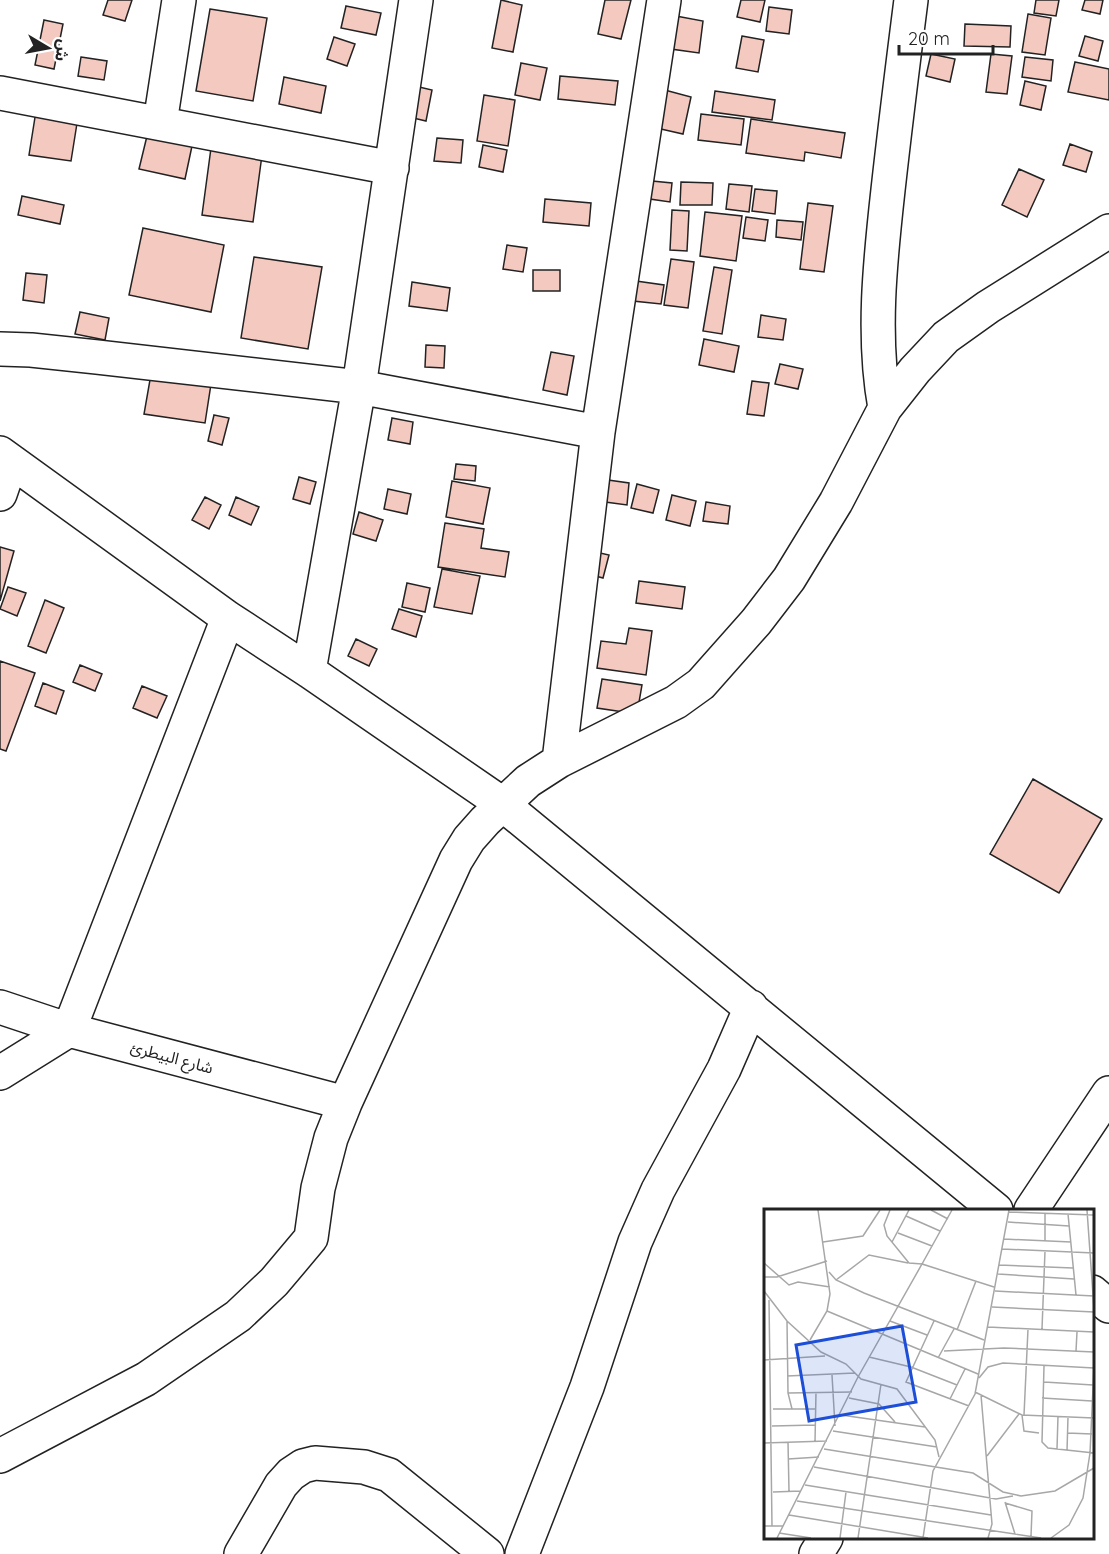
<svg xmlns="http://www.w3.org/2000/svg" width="1109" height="1554" viewBox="0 0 1109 1554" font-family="Quicksand,'Noto Sans Arabic',sans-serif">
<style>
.building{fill:#f3c9c0;stroke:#222;stroke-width:1.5}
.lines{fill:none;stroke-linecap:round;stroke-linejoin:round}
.minor-casing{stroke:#222;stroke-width:36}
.minor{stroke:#fff;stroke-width:33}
.labels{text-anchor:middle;stroke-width:4.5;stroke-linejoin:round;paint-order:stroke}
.street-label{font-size:16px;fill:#222;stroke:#fff}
.inset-road{fill:none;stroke:#a7a7a7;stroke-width:1.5}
.view{fill:#1d4ed8;fill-opacity:0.15;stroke:#1d4ed8;stroke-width:3}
.inset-edge{fill:none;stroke:#222;stroke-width:3}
</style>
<rect width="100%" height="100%" fill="#fff"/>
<path class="building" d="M108,0H132L125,21L103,15Z
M501,0L522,5L513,52L492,48Z
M605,0H631L621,39L598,34Z
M741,0H765L760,22L737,17Z
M1036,0H1059L1056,16L1034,13Z
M1085,0H1103L1100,14L1082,10Z
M346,6L381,13L376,35L341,28Z
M769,7L792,10L789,34L766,31Z
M210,9L267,18L253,101L196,91Z
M1028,14L1051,18L1045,55L1022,52Z
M676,16L703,21L699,53L671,49Z
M44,20L63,24L54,69L35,65Z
M965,24L1011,26L1010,47L964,46Z
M742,36L764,40L758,72L736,68Z
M1085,36L1103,41L1098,61L1079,56Z
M334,37L355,44L347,66L327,59Z
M931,54L955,59L950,82L926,76Z
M991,54L1012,56L1007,94L986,92Z
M81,57L107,61L104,80L78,76Z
M1025,57L1053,60L1051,81L1022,77Z
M1075,62L1109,69V100L1068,92Z
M521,63L547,68L540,100L515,95Z
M560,76L618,81L615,105L558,99Z
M284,77L326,86L321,113L279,104Z
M1025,81L1046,86L1041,110L1020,105Z
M415,86L432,90L426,121L409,117Z
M661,89L691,97L683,134L652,127Z
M715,91L775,100L772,120L712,112Z
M484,95L515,100L508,146L477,141Z
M36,111L78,117L71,161L29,155Z
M701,114L744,119L741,145L698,140Z
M751,119L845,133L841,158L805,152L804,161L746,153Z
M147,136L192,146L185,179L139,169Z
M437,138L463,140L461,163L434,161Z
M1070,144L1092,152L1086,172L1063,165Z
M483,145L507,150L503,172L479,167Z
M211,148L262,155L253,222L202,215Z
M1019,169L1044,180L1027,217L1002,205Z
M652,181L672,183L670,202L650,199Z
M681,182L713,183L712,205H680Z
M729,184L752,186L749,212L726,209Z
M755,189L777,191L775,214L752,211Z
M22,196L64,205L60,224L18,215Z
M545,199L591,203L589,226L543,222Z
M808,203L833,206L824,272L800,269Z
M672,210L689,211L687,251L670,250Z
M705,212L742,216L736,261L700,256Z
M746,217L768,220L765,241L743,238Z
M777,220L803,222L801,240L776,237Z
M143,228L224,245L211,312L129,295Z
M507,245L527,248L523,272L503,269Z
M254,257L322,267L308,349L241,338Z
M671,259L694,262L688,308L664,305Z
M714,267L732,270L722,334L703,331Z
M533,270H560V291H533Z
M26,273L47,275L44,303L23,300Z
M636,281L664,285L661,304L633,301Z
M412,282L450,288L447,311L409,306Z
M80,312L109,318L105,340L75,334Z
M761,315L786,319L783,340L758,337Z
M704,339L739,346L734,372L699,365Z
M426,345L445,346L444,368L425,367Z
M551,352L574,356L567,395L543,390Z
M780,364L803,369L798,389L775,384Z
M151,374L211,384L205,423L144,414Z
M752,381L769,383L764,416L747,414Z
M214,415L229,418L222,445L208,441Z
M392,418L413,422L410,444L388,440Z
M456,464L476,466L475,481L454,479Z
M299,477L316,482L310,504L293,499Z
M601,479L629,483L627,505L598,501Z
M452,481L490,488L483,524L446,517Z
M637,484L659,490L653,513L631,508Z
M388,489L411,494L407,514L384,509Z
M672,495L696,501L690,526L666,520Z
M205,497L221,505L209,529L192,520Z
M236,497L259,507L251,525L229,515Z
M706,502L730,506L728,524L703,521Z
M359,512L383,520L376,541L353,534Z
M445,523L484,529L481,548L509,552L505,577L438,567Z
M0,547L14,551L0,601Z
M587,550L609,555L603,578L581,572Z
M442,569L480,576L472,614L434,607Z
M639,581L685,587L682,609L636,603Z
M407,583L430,588L425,612L402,607Z
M8,587L26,593L17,616L0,609Z
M45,600L64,608L46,653L28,646Z
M399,609L422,616L416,637L392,629Z
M629,628L652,631L646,675L597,668L601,641L626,644Z
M356,639L377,649L369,666L348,656Z
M0,661L35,673L6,751L0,749Z
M80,665L102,674L95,691L73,682Z
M602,679L642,685L637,714L597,708Z
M43,683L64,691L56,714L35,706Z
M142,686L167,696L157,718L133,708Z
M1033,779L1102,819L1059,893L990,854Z"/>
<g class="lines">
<g class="minor-casing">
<path id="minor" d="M0,93L392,168
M160,123L179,0
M0,349L31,350L97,357L359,387L598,432
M885,408C872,337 880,262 888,190C895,127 903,63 911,0
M0,453L228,618L309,671L501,803L996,1210
M0,494L11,462
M309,671L359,387L416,0
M559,761L598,432L664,0
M0,1007L69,1030L345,1103
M0,1073L69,1030L228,618
M1031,1210L1109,1093
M1092,1292L1109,1306
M0,1456L146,1379L238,1316L274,1282L311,1238L318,1188L331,1138L345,1103L456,860L469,839L485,821L528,781L559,761L676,702L701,684L756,622L789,579L836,502L885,408L915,370L946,337L988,307L1109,231
M241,1554L281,1485L291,1474L303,1466L315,1463L364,1467L389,1475L487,1554
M522,1554L587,1387L635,1242L658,1190L724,1069L751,1007
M816,1554L826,1538"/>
</g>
<use href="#minor" class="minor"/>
</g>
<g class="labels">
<g class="street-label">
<text transform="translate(172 1057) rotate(15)" y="6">شارع البيطرئ</text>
</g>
</g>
<g transform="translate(764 1209)">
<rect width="330" height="330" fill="#fff"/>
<path class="inset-road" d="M126,1L120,16L123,27L145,54L158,55L188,1M167,1L184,10M323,1L330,100M245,3L330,6M304,5L312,86M142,7L176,22M244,13L305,17M134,24L168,37M240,30L307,33M281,32V4M59,33L99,27L116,1M128,33L145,1M238,40L330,44M0,54L25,76L34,73L66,78M235,56L309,59M65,63L72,71L100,84L220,131M234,65L310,70M0,68H13L63,52M72,71L105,46L144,54M0,82L23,112L57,143L82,155L97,170L133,180L171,231L175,248M231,82L330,87M5,91L8,317M228,98L330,103M63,102L214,165M23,112L24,184L28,200M126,112L163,126M170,112L142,173L205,197M224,118L330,123M278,120L281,42M193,121L212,72M46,131L63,102L66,85L54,1M180,142L240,139L330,143M312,142L313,123M105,148L147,158L193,176M174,149L190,120M0,151L61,147M280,157L278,233L284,239L330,244M68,166L71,217M23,167L91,164M215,169L224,158L239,154L330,159M280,173L329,176M211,183L258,206L330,209M24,184L88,183M217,186L228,315L224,329M85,189L115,195L131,213M278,189L328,192M186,190L201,160M9,200H52M77,206L161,218M258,206L260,222L275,224M260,206L264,120M8,217L52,216M69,222L173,238M303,224L328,225M24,233L25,282M51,233L52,183M0,234L63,232M60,240L209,264L239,283L257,287L291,282L330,259M293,240L294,207M303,242L304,208M223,247L255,205M24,250L55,248M50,258L232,290L249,287M41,276L227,306M9,283L37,282M33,292L277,329M241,293L251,325M241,294L268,302L267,327M25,306L164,329M0,317H19M15,324L47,329M13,329L94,168L158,55L230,78M76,329L82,283M94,329L117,175M159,329L169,262L211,185L245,1M287,329L305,316L319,289L326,244L330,157"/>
<path class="view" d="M138,117L152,193L45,212L32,136Z"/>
<rect width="330" height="330" class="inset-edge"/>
</g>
<g transform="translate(48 48) rotate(100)" stroke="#ffffff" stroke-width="4.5" paint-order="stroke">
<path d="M0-4.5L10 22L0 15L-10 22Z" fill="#222222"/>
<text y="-9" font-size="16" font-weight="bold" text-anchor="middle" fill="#222222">ش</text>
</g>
<path d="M899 45v9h94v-9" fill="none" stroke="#222222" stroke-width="3"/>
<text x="908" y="45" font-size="18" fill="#222222" stroke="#ffffff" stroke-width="4.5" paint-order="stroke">20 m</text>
</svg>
